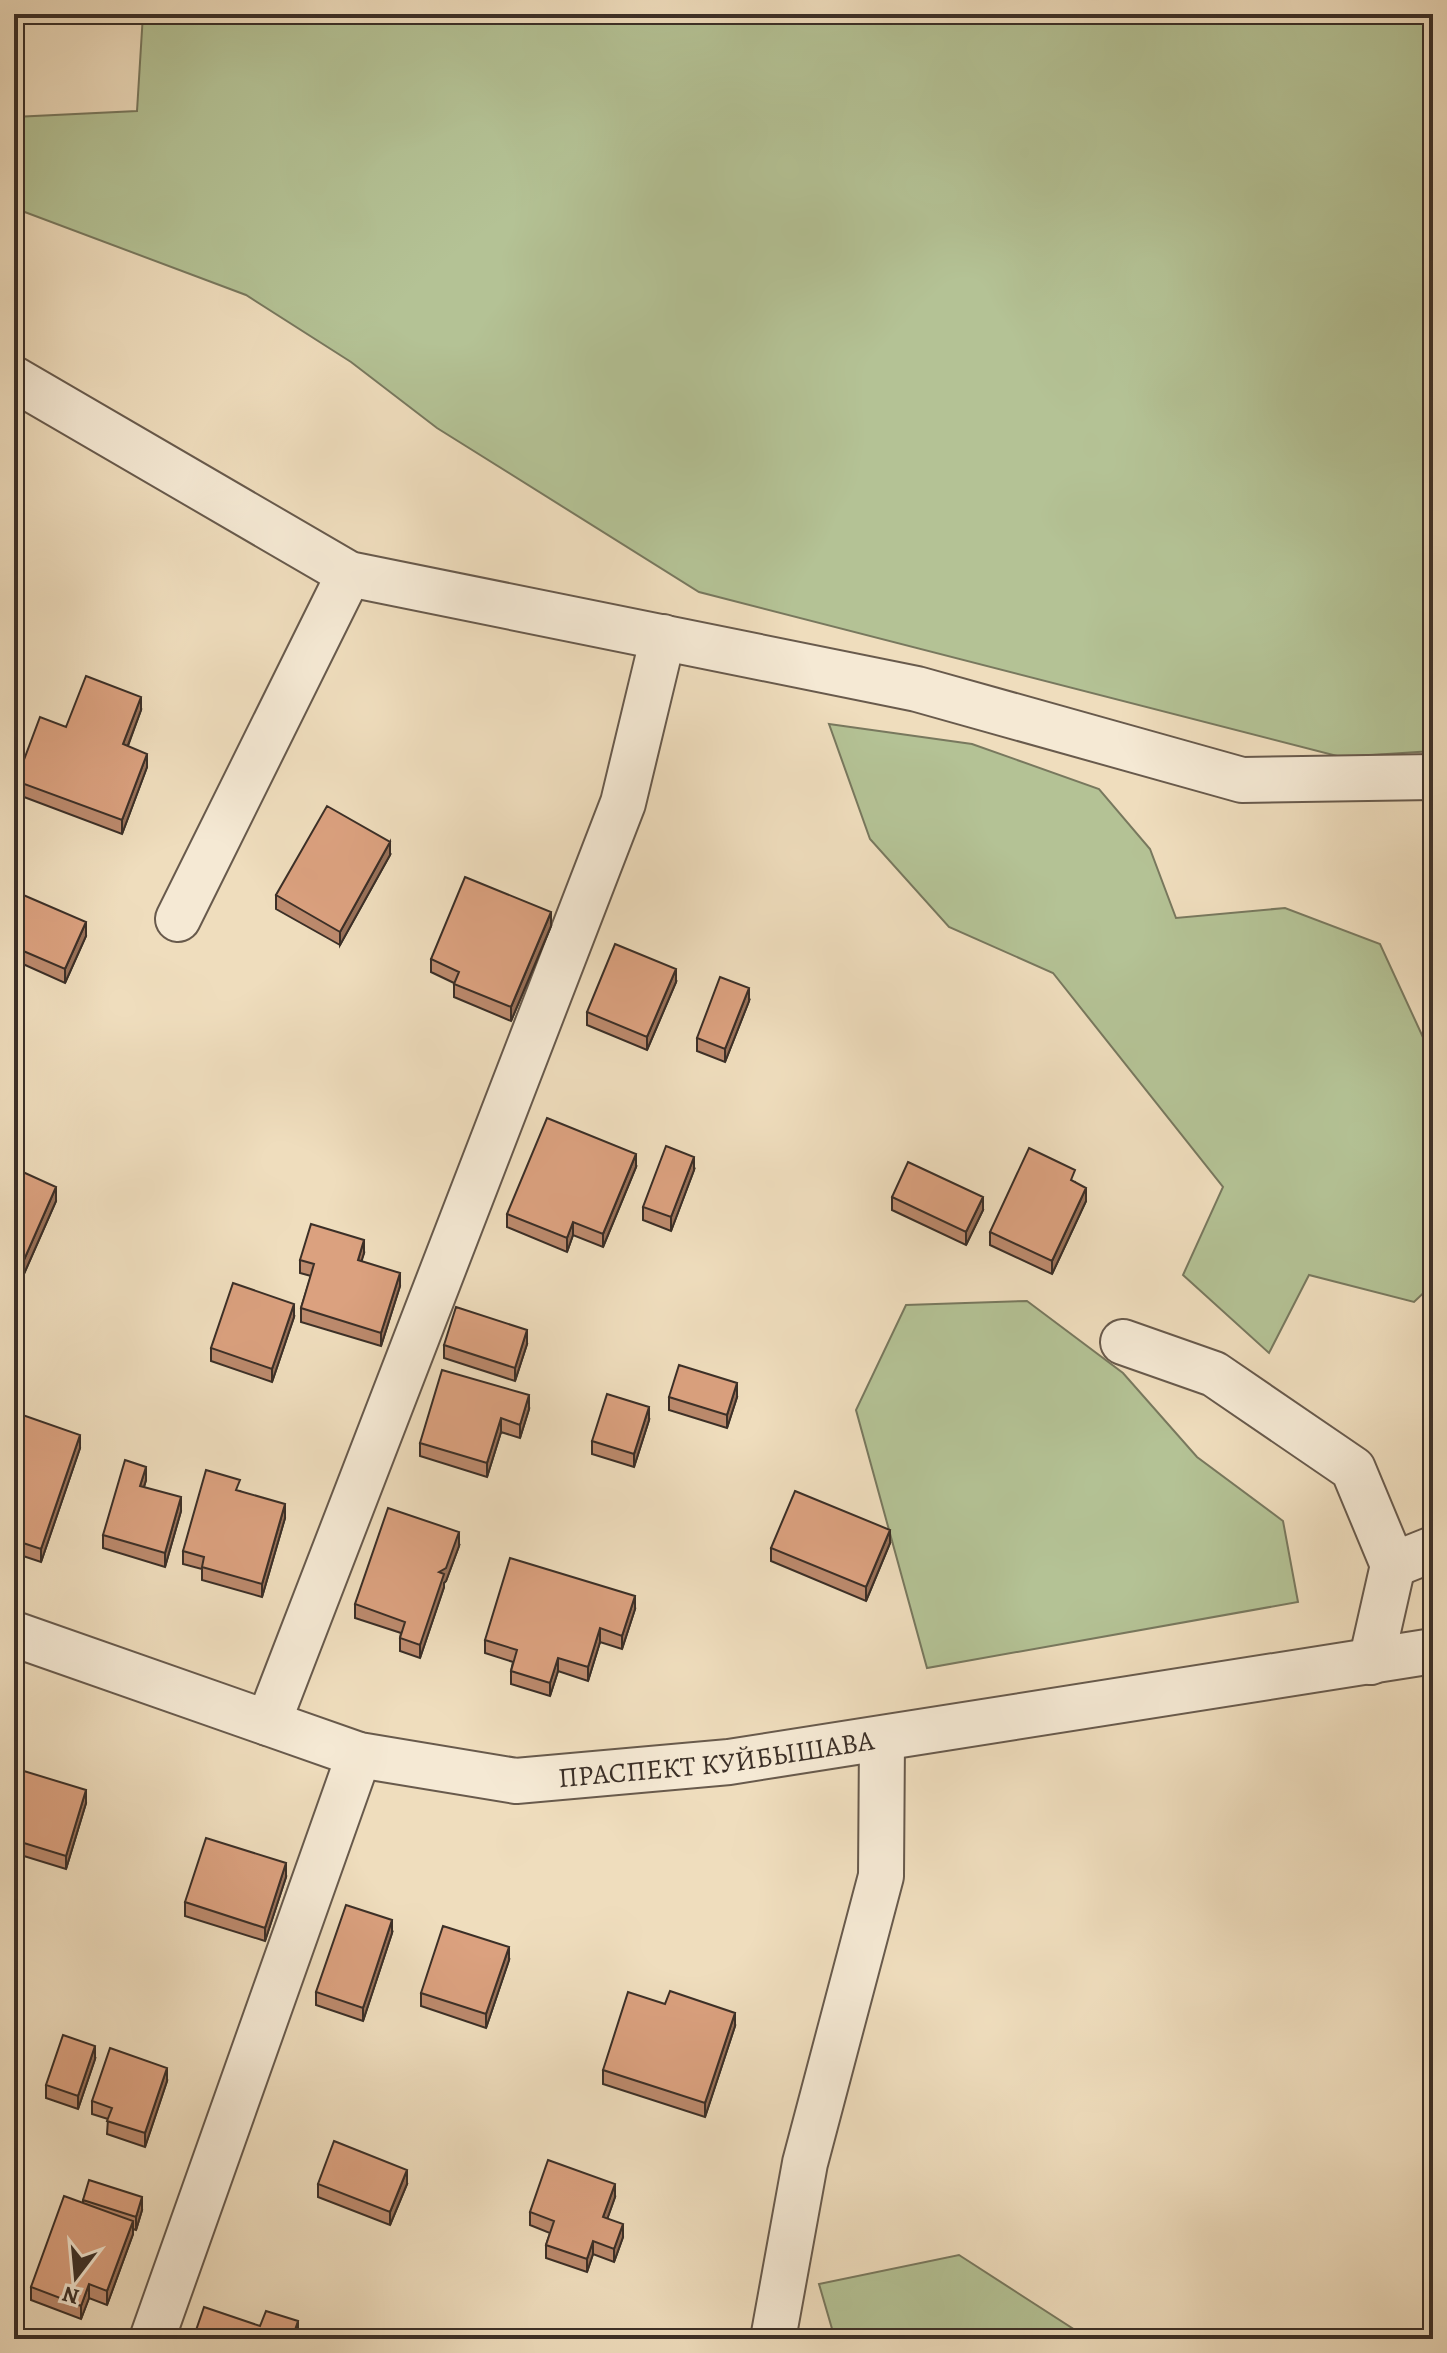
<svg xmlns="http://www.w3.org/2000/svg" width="1447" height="2353" viewBox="0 0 1447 2353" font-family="Alegreya,serif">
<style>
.green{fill:#b4c295;stroke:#78785e;stroke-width:2}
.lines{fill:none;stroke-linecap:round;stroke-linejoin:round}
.minor-casing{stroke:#685a4c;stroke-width:48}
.minor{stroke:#f5e9d4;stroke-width:44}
.wall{fill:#bc8a6d;stroke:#3b2f27;stroke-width:2}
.shaded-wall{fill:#997159;stroke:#3b2f27;stroke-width:2}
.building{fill:#dba17f;stroke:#3b2f27;stroke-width:2}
.labels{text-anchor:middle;stroke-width:7;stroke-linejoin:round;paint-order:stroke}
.street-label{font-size:28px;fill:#3b2f27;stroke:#f5e9d4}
</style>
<rect width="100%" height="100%" fill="#efddbd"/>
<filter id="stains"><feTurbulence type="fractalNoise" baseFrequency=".0025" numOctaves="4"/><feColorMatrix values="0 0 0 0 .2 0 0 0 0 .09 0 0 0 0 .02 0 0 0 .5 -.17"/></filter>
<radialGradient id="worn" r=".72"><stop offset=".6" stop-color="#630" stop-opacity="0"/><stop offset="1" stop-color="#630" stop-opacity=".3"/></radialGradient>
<path class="green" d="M143,14H1433V751L1341,757L699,592L437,428L351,362L246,295L14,208V117L137,111Z
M829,724L972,744L1099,789L1150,849L1176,918L1285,908L1380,944L1433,1059V1284L1414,1302L1309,1275L1269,1353L1183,1275L1223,1187L1053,973L949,927L870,839Z
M1027,1301L1123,1373L1197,1457L1283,1521L1298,1602L927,1668L856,1410L906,1305Z
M959,2255L1089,2339H835L819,2284Z"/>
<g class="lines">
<g class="minor-casing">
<g id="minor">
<path d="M14,379L349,574L917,689L1242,780L1433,777"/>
<path d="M178,919L349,574"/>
<path d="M1123,1342L1214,1374L1353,1469L1393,1565L1371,1662"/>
<path d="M1393,1565L1433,1549"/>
<path id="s1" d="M14,1634L359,1755L516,1781L729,1762L1433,1651"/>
<path d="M268,1723L623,803L663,637"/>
<path d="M152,2339L359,1755"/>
<path d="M773,2339L805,2163L881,1876L882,1740"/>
</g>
</g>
<use href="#minor" class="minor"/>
</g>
<path class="wall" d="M141,710L128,746L147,767L122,834L16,794V781L66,727Z
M390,855L340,945L276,909V895Z
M14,891L86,936L65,983L14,960Z
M551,926L511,1021L454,997V983L431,972V959Z
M676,982L647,1050L587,1025V1012Z
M749,1001L725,1062L697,1051V1038Z
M636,1167L603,1247L573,1235L567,1252L507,1227V1214Z
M14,1168L56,1201L16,1292L14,1291Z
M694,1170L671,1231L643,1220V1207Z
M1075,1182L1086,1201L1052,1274L990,1245V1232Z
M892,1197L983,1210L966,1245L892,1210Z
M364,1253L361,1261L400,1286L381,1346L301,1322V1308L311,1276L300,1273V1260Z
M294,1317L272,1382L211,1361V1348Z
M527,1344L515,1381L444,1358V1345Z
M669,1397H737L727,1428L669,1410Z
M529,1409L520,1438L501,1432L487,1477L420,1456V1443Z
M14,1412L80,1448L41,1562L14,1553Z
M649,1420L634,1467L592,1454V1441Z
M146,1480L144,1487L181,1511L165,1567L103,1548V1535Z
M240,1491L285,1518L262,1597L202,1580V1569L183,1564V1551Z
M890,1543L866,1601L771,1561V1548Z
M459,1546L446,1581L444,1583V1587L420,1658L400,1651V1638L401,1633L355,1618V1604Z
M635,1609L622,1649L600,1642L588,1681L558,1671L550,1696L511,1684V1671L513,1662L485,1653V1640Z
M14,1768L86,1803L66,1869L14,1853Z
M286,1877L265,1941L185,1916V1902Z
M392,1933L363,2021L316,2005V1992Z
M509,1960L486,2028L421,2006V1993Z
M735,2026L705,2117L603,2084V2070Z
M95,2059L78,2109L46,2098V2085Z
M167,2081L145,2147L107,2134L108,2119L92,2114V2101Z
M318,2184H407L390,2225L318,2197Z
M615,2197L607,2219L623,2237L614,2262L593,2254L587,2272L546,2258V2245L550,2233L530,2225V2212Z
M83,2200L142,2210L136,2230L133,2229V2234L107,2305L89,2298L81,2319L31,2300V2287L83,2202Z"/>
<path class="shaded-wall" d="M141,697V710L123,758V744Z
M147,754V767L122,834V820Z
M390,842V855L340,945V932Z
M551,912V926L511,1021V1007Z
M86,922V936L65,983V969Z
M676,969V982L647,1050V1037Z
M749,988V1001L725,1062V1049Z
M636,1154V1167L603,1247V1234Z
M694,1157V1170L671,1231V1217Z
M56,1187V1201L16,1292V1278Z
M1086,1188V1201L1052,1274V1261Z
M983,1197V1210L966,1245V1232Z
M573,1222V1235L567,1252V1238Z
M364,1240V1253L358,1273V1260Z
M400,1273V1286L381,1346V1333Z
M294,1304V1317L272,1382V1369Z
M527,1330V1344L515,1381V1368Z
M737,1383V1397L727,1428V1415Z
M529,1395V1409L520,1438V1425Z
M649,1407V1420L634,1467V1454Z
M501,1418V1432L487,1477V1463Z
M80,1435V1448L41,1562V1549Z
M146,1467V1480L140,1499V1486Z
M181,1497V1511L165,1567V1553Z
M285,1504V1518L262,1597V1584Z
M890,1530V1543L866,1601V1587Z
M459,1532V1546L446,1581L444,1583V1587L420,1658V1645L439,1572Z
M635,1596V1609L622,1649V1636Z
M600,1628V1642L588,1681V1667Z
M558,1658V1671L550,1696V1683Z
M86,1790V1803L66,1869V1856Z
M286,1863V1877L265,1941V1928Z
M392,1920V1933L363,2021V2008Z
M509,1947V1960L486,2028V2014Z
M735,2013V2026L705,2117V2103Z
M19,2043V2056L14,2073V2060Z
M95,2046V2059L78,2109V2096Z
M167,2068V2081L145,2147V2133Z
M407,2170V2184L390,2225V2212Z
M615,2184V2197L603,2231V2217Z
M142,2197V2210L136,2230V2217Z
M133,2221V2234L107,2305V2291Z
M623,2224V2237L614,2262V2249Z
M593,2241V2254L587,2272V2259Z
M89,2284V2298L81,2319V2306Z
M298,2321V2335L296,2339H292Z"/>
<path class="building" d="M86,676L141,697L123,744L147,754L122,820L16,781L40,717L66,727Z
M327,806L390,842L340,932L276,895Z
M465,877L551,912L511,1007L454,984L459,972L431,959Z
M14,891L86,922L65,969L14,947Z
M615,944L676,969L647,1037L587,1012Z
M720,977L749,988L725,1049L697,1038Z
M547,1118L636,1154L603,1234L573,1222L567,1238L507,1214Z
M666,1146L694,1157L671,1217L643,1207Z
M1029,1148L1075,1170L1071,1180L1086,1188L1052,1261L990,1232Z
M908,1162L983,1197L966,1232L892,1197Z
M14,1168L56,1187L16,1278L14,1277Z
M311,1224L364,1240L358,1260L400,1273L381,1333L301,1308L314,1264L300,1260Z
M233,1283L294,1304L272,1369L211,1348Z
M456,1307L527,1330L515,1368L444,1345Z
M679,1365L737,1383L727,1415L669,1397Z
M442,1370L529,1395L520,1425L501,1418L487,1463L420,1443Z
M607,1394L649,1407L634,1454L592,1441Z
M14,1412L80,1435L41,1549L14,1540Z
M125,1460L146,1467L140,1486L181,1497L165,1553L103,1535Z
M206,1470L240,1480L236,1490L285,1504L262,1584L202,1567L204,1557L183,1551Z
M795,1491L890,1530L866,1587L771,1548Z
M388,1508L459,1532L446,1568L439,1572L444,1574L420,1645L400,1638L405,1622L355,1604Z
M510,1558L635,1596L622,1636L600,1628L588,1667L558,1658L550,1683L511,1671L517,1650L485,1640Z
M14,1768L86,1790L66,1856L14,1840Z
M206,1838L286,1863L265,1928L185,1902Z
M346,1905L392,1920L363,2008L316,1992Z
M443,1926L509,1947L486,2014L421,1993Z
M670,1991L735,2013L705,2103L603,2070L628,1992L665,2004Z
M63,2035L95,2046L78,2096L46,2085Z
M14,2041L19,2043L14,2060Z
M110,2048L167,2068L145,2133L107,2121L112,2108L92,2101Z
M334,2141L407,2170L390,2212L318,2184Z
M548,2160L615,2184L603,2217L623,2224L614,2249L593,2241L587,2259L546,2245L554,2221L530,2212Z
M89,2180L142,2197L136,2217L83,2200Z
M64,2196L133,2221L107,2291L89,2284L81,2306L31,2287Z
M204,2307L260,2326L266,2311L298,2321L292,2339H193Z"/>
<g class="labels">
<g class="street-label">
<text dy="10" stroke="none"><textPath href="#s1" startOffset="726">ПРАСПЕКТ КУЙБЫШАВА</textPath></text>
</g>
</g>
<rect width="1447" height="2353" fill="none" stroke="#efddbd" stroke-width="48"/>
<rect x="16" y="16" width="1415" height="2321" fill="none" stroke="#3b2f27" stroke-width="4"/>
<rect x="24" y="24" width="1399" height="2305" fill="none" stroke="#3b2f27" stroke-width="2"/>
<g transform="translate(76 2277) rotate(196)" stroke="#f5e9d4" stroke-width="6" paint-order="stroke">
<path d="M0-6L14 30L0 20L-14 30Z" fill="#3b2f27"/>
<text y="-12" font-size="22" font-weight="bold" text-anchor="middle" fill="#3b2f27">N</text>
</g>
<rect width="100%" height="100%" filter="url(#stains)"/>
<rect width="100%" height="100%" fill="url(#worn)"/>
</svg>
